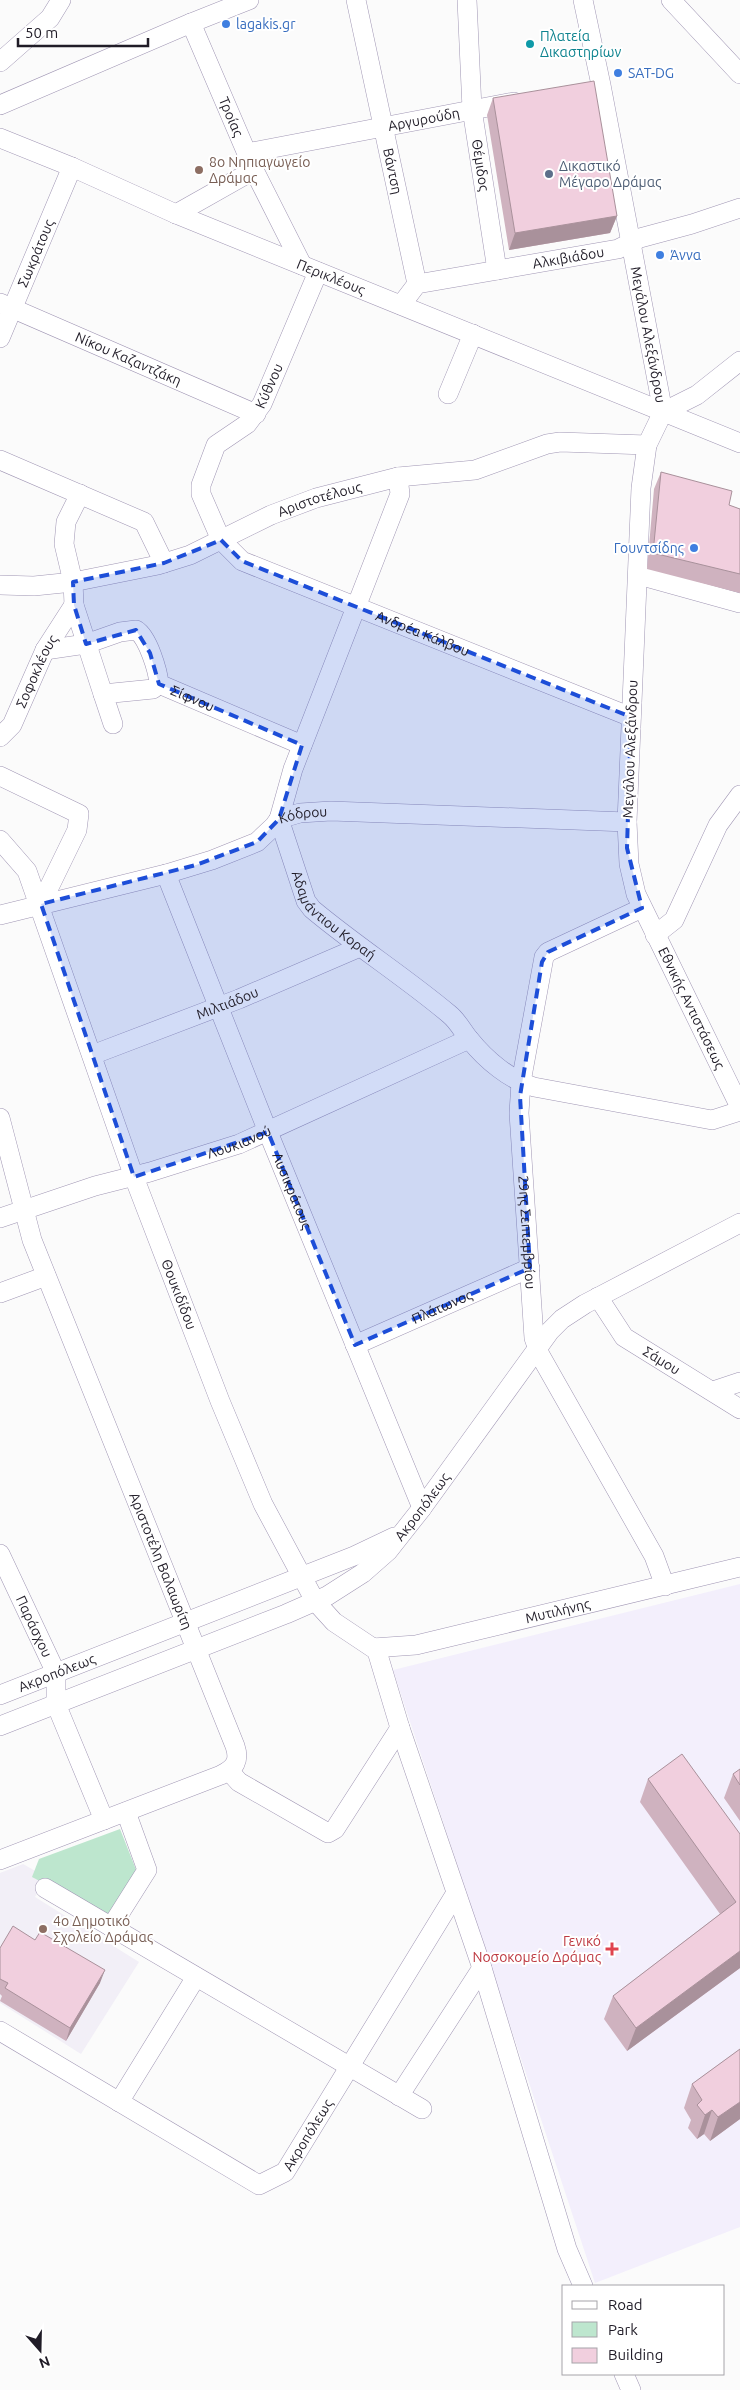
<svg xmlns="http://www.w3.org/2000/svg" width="740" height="2390" viewBox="0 0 740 2390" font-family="Ubuntu,sans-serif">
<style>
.built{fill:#f2eff7}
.medical{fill:#f3effc}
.green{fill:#bde6ce}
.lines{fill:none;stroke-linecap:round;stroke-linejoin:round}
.minor-casing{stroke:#a096b4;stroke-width:20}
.minor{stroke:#fff;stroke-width:19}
.wall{fill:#cfb2bf}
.shaded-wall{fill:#a9919b}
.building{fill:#f1cfde;stroke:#a9919b}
.marked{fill:#1d4ed8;fill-opacity:0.2;stroke:#1d4ed8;stroke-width:4;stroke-dasharray:10 6;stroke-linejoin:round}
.shop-dot{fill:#3f7fe0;stroke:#fff;stroke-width:2}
.culture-dot{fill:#0f9aa8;stroke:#fff;stroke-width:2}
.education-dot{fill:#8d6e63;stroke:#fff;stroke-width:2}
.service-dot{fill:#5c6f8a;stroke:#fff;stroke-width:2}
.health-dot{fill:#e0444e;stroke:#fff;stroke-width:2}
.labels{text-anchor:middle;stroke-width:4;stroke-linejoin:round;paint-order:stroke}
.shop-label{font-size:14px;fill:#366cbe;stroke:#fff;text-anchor:start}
.culture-label{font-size:14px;fill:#0d838f;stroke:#fff;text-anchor:start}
.street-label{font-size:14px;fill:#201c27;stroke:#fff}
.education-label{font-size:14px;fill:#785e54;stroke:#fff;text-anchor:start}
.service-label{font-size:14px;fill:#4e5e75;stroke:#fff;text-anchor:start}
.health-label{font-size:14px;fill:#be3a42;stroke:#fff;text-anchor:end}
</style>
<rect width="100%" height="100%" fill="#fbfbfb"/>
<path class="built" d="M23,1864L46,1877L35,1897L139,1962L81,2054L0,2003V1873Z"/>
<path class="medical" d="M740,1584V2227L595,2283L393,1670Z"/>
<path class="green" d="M120,1829L137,1872L109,1917L32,1877L39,1859Z"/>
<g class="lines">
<g class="minor-casing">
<g id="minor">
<path id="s1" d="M356,0L417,284"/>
<path id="s2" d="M467,0L472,109L497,270"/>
<path id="s3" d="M583,0L601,85L663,412L647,445L641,488L627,822L629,864L636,894L740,1107"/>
<path d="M671,0L740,74"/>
<path id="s4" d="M191,23L254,170L302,265"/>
<path d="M0,62L50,18L61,0"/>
<path d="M0,105L191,23L249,0"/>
<path id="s5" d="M0,138L72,167L176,214L740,443"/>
<path id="s6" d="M247,153L514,102"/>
<path d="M176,214L254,170"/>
<path id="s7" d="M318,272L262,404L247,424L216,445L201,485V494L221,540L242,561L631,717"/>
<path id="s8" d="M0,303L256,414"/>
<path id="s9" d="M401,305L417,284L618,249L640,238L692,224L740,208"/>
<path id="s10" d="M0,338L72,167"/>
<path d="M448,394L473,334"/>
<path d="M663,412L697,395L740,361"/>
<path d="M0,460L144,522L164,563"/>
<path id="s11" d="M398,477L400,494L293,769L279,819L306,901L312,909C356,946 405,977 449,1014C458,1021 463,1032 470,1040C486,1060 510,1080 534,1087L712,1120L740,1111"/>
<path d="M80,494L66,522L64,544L73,582L74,605L103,694"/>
<path d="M639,575L740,603"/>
<path id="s12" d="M0,585L34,586L73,582L158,565L190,555L271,515L316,498L398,477L475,470L547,444L560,442L647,445"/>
<path id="s13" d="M45,650L86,644L120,632L136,630C148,637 158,671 159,684L302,745"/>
<path d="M113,724L103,694L153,689L159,684"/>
<path id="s14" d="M0,737L12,725L45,650L74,605"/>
<path d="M0,776L79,814L77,830L41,904"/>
<path id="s15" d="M0,840L27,871L134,1177L220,1401L263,1504L315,1601L334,1622L373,1648L416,1645L740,1567"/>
<path id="s16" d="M166,874L268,1132L422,1508"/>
<path id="s17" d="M642,908L548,952L544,957L521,1082L519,1113L534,1338L540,1355L654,1556L665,1586"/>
<path id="s18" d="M0,915L166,874L212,860L257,842L274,826L279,819L300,813L331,811L627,822"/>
<path d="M655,935L674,920L718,825L740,795"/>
<path id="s19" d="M92,1055L239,999L360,947"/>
<path id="s20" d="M0,1118L32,1240L235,1746C240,1761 235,1768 221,1775L0,1860"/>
<path id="s21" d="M0,1218L95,1186L150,1172L239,1144L469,1039"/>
<path d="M0,1293L46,1276"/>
<path id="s22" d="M598,1297L624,1337L740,1409"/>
<path id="s23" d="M355,1345L530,1268"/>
<path d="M713,1391L740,1382"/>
<path id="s24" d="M0,1554L56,1673V1704L104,1820"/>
<path d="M376,1648L400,1728L482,1968L567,2249L583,2286"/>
<path id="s25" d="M0,1695L354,1556L394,1537"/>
<path id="s26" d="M0,1726L286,1614L327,1596L363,1573L388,1551L422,1508L550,1331L562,1319L585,1304L740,1223"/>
<path d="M229,1771L239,1782L328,1833L335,1829L400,1728"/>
<path d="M45,1888L422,2109"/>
<path d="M111,1927L147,1870L126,1812"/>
<path id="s27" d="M0,2031L259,2185L285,2172L456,1893"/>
<path d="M399,2096L482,1968"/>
<path d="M119,2102L196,1977"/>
<path d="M624,2374L631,2390"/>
</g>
</g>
<use href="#minor" class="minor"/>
</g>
<path class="wall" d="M493,98L617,216L610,233L509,250L487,115Z
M661,472L729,505L740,509V593L647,569L654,489Z
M740,1769V1821L724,1798L733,1774Z
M648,1779L740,1834V1968L627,2051L604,2019L613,1996L720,1914L640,1802Z
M0,1948L100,1983L66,2041L0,2001L2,1996L0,1994Z
M740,2049V2119L710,2141L704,2134L697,2139L688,2128L691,2120L684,2108L692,2084Z"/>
<path class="shaded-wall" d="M617,216L610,233L509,250L515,233Z
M740,1951V1968L627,2051L636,2028Z
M105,1970L100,1983L66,2041L70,2028Z
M740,2102V2119L710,2141L718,2117Z
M712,2110L704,2134L697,2139L705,2115Z"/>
<path class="building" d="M594,81L617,216L515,233L493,98Z
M661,472L732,491L729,505L740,509V574L653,553Z
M682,1754L740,1834V1951L636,2028L613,1996L736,1902L648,1779Z
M740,1769V1785L733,1774Z
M13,1926L35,1940L40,1932L105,1970L70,2028L5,1988L8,1983L0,1979V1948Z
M740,2049V2102L718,2117L712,2110L705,2115L697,2105L702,2100L692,2084Z"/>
<path class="marked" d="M221,540L242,561L631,717L627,848L642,908L548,952L542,962L520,1096L530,1268L355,1345L268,1132L134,1177L41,904L196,865L257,842L279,819L302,745L159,684L150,653L136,630L86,644L74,605L73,582L164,563Z"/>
<g class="shop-dot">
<circle cx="226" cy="24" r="5"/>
<circle cx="618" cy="73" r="5"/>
<circle cx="660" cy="255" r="5"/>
<circle cx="694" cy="548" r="5"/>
</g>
<circle class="culture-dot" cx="530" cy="44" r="5"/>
<g class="education-dot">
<circle cx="199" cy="170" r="5"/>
<circle cx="43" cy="1929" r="5"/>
</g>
<circle class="service-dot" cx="549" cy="174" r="5"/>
<path class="health-dot" d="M609.5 1941.5h5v5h5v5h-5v5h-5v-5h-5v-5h5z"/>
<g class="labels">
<g class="shop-label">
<text x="236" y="29">lagakis.gr</text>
<text x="628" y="78">SAT-DG</text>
<text x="670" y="260">Άννα</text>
<text x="684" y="553" text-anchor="end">Γουντσίδης</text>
</g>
<g class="culture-label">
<text x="540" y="41">Πλατεία<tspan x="540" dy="16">Δικαστηρίων</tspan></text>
</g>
<g class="street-label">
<text dy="5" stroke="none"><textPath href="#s4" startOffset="102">Τροίας</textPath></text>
<text dy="5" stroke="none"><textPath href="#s6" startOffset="180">Αργυρούδη</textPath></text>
<text dy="5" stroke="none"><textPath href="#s2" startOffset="166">Θέμιδος</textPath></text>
<text dy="5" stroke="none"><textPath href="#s1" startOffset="175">Βάντση</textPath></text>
<text dy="5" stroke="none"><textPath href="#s10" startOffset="92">Σωκράτους</textPath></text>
<text dy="5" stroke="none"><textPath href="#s9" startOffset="180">Αλκιβιάδου</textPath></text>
<text dy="5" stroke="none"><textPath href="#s5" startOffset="359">Περικλέους</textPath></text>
<text dy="5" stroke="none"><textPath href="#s3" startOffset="341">Μεγάλου Αλεξάνδρου</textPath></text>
<text dy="5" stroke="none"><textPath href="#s8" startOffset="140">Νίκου Καζαντζάκη</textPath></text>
<text transform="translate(269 386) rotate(-66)" y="5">Κύθνου</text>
<text dy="5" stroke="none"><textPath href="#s12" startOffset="335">Αριστοτέλους</textPath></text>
<text dy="5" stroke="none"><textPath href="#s7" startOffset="532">Ανδρέα Κάλβου</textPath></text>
<text dy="5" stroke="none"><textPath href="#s14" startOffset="76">Σοφοκλέους</textPath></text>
<text dy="5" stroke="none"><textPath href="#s13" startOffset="190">Σίφνου</textPath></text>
<text transform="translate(630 749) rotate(-88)" y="5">Μεγάλου Αλεξάνδρου</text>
<text dy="5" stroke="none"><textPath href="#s18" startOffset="324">Κόδρου</textPath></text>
<text dy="5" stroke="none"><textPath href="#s11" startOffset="479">Αδαμάντιου Κοραή</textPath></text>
<text dy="5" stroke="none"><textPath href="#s19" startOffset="145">Μιλτιάδου</textPath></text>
<text dy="5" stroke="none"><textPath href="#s3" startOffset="1034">Εθνικής Αντιστάσεως</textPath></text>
<text dy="5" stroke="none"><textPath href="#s21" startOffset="251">Λουκιανού</textPath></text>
<text dy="5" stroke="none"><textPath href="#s16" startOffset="341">Λυσικράτους</textPath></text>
<text dy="5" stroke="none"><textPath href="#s17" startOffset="388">29ης Σεπτεμβρίου</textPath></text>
<text dy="5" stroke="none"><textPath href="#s15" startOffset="491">Θουκιδίδου</textPath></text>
<text dy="5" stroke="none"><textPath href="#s23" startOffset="95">Πλάτωνος</textPath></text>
<text dy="5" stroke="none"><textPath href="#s22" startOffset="92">Σάμου</textPath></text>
<text dy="5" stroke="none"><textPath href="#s26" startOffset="484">Ακροπόλεως</textPath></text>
<text dy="5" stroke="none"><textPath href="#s20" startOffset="472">Αριστοτέλη Βαλαωρίτη</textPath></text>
<text dy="5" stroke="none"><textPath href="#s15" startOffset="1091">Μυτιλήνης</textPath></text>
<text dy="5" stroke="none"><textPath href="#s24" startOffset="80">Παράσχου</textPath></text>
<text dy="5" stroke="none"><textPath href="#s25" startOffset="61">Ακροπόλεως</textPath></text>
<text dy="5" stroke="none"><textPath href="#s27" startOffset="374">Ακροπόλεως</textPath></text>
</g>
<g class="education-label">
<text x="209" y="167">8ο Νηπιαγωγείο<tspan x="209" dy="16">Δράμας</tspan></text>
<text x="53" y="1926">4ο Δημοτικό<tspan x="53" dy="16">Σχολείο Δράμας</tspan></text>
</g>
<g class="service-label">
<text x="559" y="171">Δικαστικό<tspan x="559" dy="16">Μέγαρο Δράμας</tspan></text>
</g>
<g class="health-label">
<text x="601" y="1946">Γενικό<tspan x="601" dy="16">Νοσοκομείο Δράμας</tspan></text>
</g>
</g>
<rect x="562" y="2285" width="162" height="90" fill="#ffffff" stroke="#a6a4a9"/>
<rect x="572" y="2301" width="25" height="8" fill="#ffffff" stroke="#a6a4a9"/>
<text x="608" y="2310" font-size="15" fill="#201c27">Road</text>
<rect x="572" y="2322" width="25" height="15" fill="#bde6ce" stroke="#a6a4a9"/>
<text x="608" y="2335" font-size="15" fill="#201c27">Park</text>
<rect x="572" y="2348" width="25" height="15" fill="#f1cfde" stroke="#a6a4a9"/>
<text x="608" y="2360" font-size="15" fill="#201c27">Building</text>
<g transform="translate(40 2350) rotate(160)" stroke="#ffffff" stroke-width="4" paint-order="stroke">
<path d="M0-4L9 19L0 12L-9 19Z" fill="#201c27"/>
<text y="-8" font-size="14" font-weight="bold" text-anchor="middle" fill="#201c27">N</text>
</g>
<path d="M18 38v8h130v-8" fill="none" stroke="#201c27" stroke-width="2.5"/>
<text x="25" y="38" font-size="15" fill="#201c27" stroke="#ffffff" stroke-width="4" paint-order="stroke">50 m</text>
</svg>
